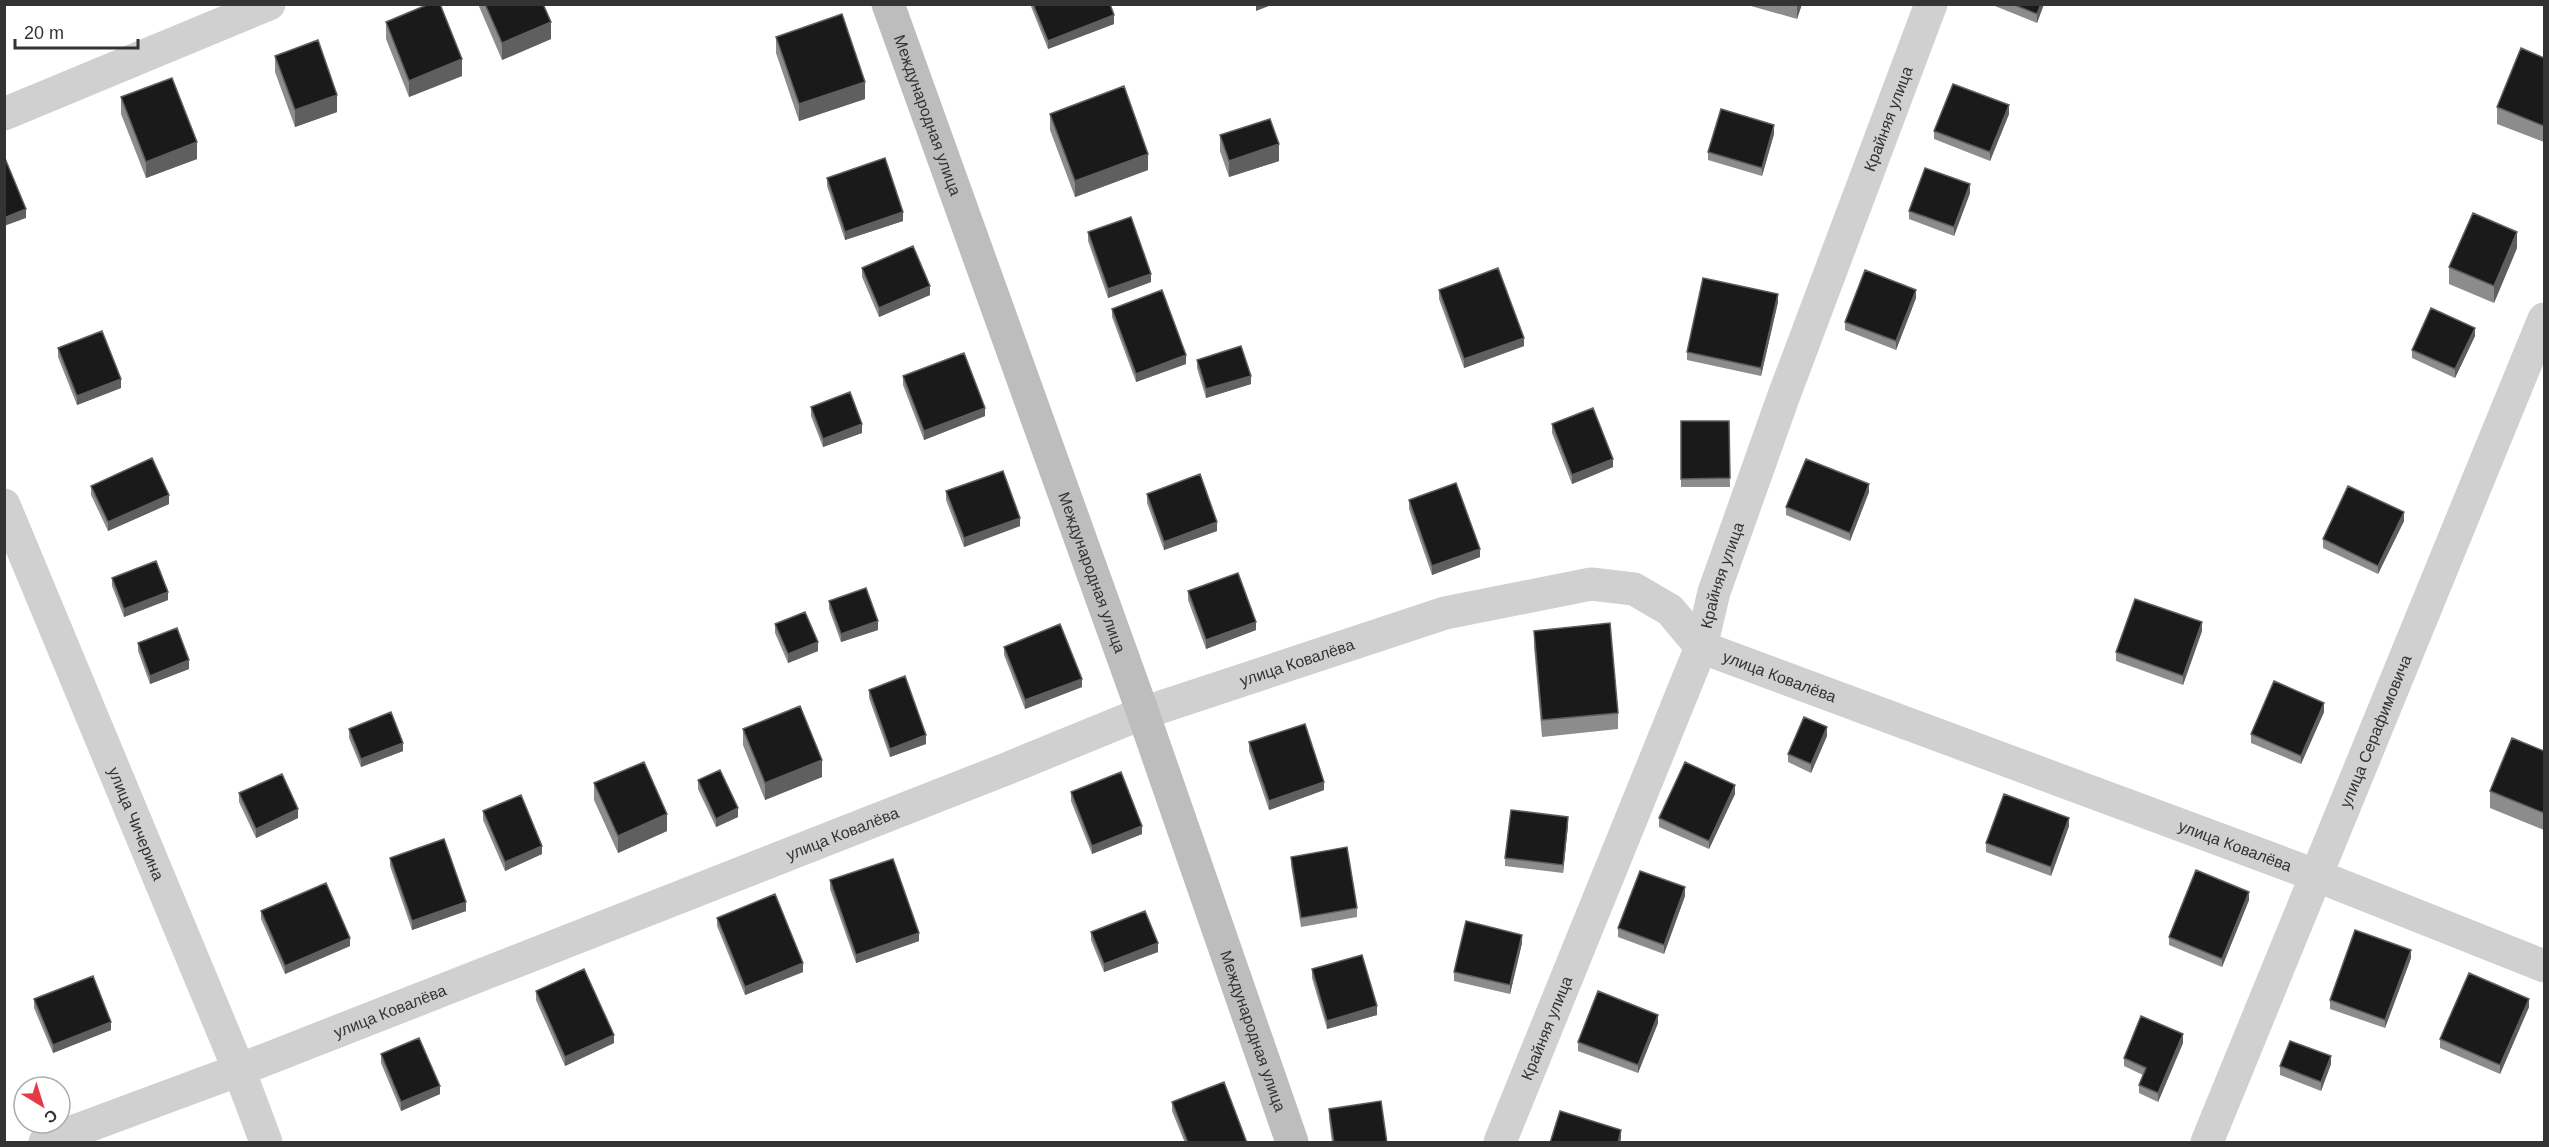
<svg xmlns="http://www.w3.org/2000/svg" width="2549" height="1147" viewBox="0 0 2549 1147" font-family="Arial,sans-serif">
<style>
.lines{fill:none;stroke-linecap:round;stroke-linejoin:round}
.street{stroke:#d0d0d0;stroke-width:33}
.secondary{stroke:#bdbdbd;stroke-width:33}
.wall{fill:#8c8c8c}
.shaded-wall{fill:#5f5f5f}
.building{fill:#1a1a1a;stroke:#5f5f5f;stroke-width:1.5}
.labels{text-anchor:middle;stroke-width:6;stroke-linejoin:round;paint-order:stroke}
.street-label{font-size:16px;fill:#333;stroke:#fff}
</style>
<rect width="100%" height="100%" fill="#fff"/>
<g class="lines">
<g class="street">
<path d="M4,114L269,4"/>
<path id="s1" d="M4,505L239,1070L266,1142"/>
<path id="s2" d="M45,1142L239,1070L1006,769L1143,713L1445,613L1591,584L1634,589L1670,610L1701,647L2315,875L2544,966"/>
<path id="s3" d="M1500,1142L1701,647L1714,592L1783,398L1931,4"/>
<path id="s4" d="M2207,1142L2544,319"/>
</g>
<path class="secondary" id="s5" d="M888,4L1143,713L1292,1142"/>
</g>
<path class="wall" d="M478,4H543L551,39L502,60Z
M1030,4H1110L1114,24L1048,49Z
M1744,4H1802L1797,19Z
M1990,4H2044L2037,23Z
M386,22L462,76L409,97L386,39Z
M776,37L865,99L799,121L776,53Z
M275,56L337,112L295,127L275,72Z
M2544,58V142L2497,124V107Z
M121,97L197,159L146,178L121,114Z
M1050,114L1148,170L1075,197L1050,130Z
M2009,114L1990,161L1934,139V131Z
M1774,134L1762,176L1708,160V152Z
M1220,135L1279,161L1229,177L1220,151Z
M827,178L903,221L845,240L827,186Z
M1970,193L1954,236L1909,219V211Z
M1088,232L1151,282L1108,298L1088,241Z
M2517,248L2494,303L2449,284V267Z
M862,268L930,295L879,317L862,277Z
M1439,290L1524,346L1464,368L1439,299Z
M1916,298L1896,350L1845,330V322Z
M1778,302L1761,376L1687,360V352Z
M1112,309L1186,364L1136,382L1112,317Z
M2475,336L2455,378L2412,358V350Z
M58,348L121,388L77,405L58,357Z
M1197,360L1251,384L1206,398L1197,368Z
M903,376L985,416L924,440L903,385Z
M811,407L862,433L823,447L811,416Z
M1681,421H1729L1730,487H1681Z
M1552,424L1613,467L1572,484L1552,433Z
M91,486L169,504L108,531L91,495Z
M946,491L1020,526L964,547L946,500Z
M1869,492L1850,541L1786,515V507Z
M1147,494L1217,531L1164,550L1147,503Z
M1409,500L1480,557L1432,575L1409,509Z
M2404,521L2378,574L2323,548V539Z
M112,578L168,600L124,617L112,586Z
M1188,591L1256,630L1206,649L1188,600Z
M829,601L878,630L841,642L829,609Z
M775,624L818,651L788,663L775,633Z
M1534,631L1618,713V729L1542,737L1534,647Z
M2202,631L2183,685L2116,661V652Z
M138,643L189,669L150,684L138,651Z
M1004,647L1082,687L1025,709L1004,655Z
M869,690L926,744L890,757L869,698Z
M2324,712L2301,764L2251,743V734Z
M349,729L403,751L361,767L349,738Z
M743,729L822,777L765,800L743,745Z
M1827,736L1811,773L1788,762V754Z
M1249,742L1324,790L1269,810L1249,751Z
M2544,751V830L2490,808V791Z
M698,780L738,817L716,827L698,789Z
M594,783L667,831L618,853L594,800Z
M1071,792L1142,834L1092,854L1071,801Z
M239,793L298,818L256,838L239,802Z
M1735,794L1709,849L1659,827V818Z
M483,811L542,854L505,871L483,820Z
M1568,825L1563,873L1505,866V858Z
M2069,826L2051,876L1986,852V843Z
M1291,857L1357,908V917L1301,927L1291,865Z
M390,858L466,911L412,930L390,866Z
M830,880L919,941L856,963L830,889Z
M1685,896L1664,954L1618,937V928Z
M2249,900L2222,967L2169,945V937Z
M261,911L350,946L285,974L261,919Z
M717,918L803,972L745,995L717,926Z
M1091,932L1158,952L1104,972L1091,940Z
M1522,943L1510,994L1454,981V972Z
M2411,958L2385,1028L2330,1009V1000Z
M1312,969L1377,1015L1327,1029L1312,978Z
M536,991L614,1043L565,1066L536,1000Z
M34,999L111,1030L53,1053L34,1008Z
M2529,1007L2500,1074L2440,1048V1039Z
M1658,1023L1638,1073L1578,1051V1042Z
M2183,1043L2158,1102L2139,1093V1085L2143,1075L2124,1066V1058Z
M381,1054L440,1094L401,1111L381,1063Z
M2331,1064L2321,1091L2280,1075V1066Z
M1172,1102L1247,1143H1185L1172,1111Z
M1329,1109L1387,1143H1332L1329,1118Z"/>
<path class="shaded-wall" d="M1256,4H1274L1256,11Z
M1797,4H1802L1797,19Z
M2041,4H2044L2037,23V14Z
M1114,15V24L1048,49V41Z
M551,22V39L502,60V43Z
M462,59V76L409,97V81Z
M865,82V99L799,121V104Z
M337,95V112L295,127V110Z
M2009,105V114L1990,161V152Z
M1774,125V134L1762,176V168Z
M197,142V159L146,178V162Z
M1279,144V161L1229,177V161Z
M1148,154V170L1075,197V181Z
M1970,184V193L1954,236V227Z
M26,209V218L4,226V218Z
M903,212V221L845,240V232Z
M2517,232V248L2494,303V286Z
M1151,274V282L1108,298V289Z
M930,286V295L879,317V308Z
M1916,290V298L1896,350V341Z
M1778,294V302L1761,376V368Z
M2475,328V336L2455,378V369Z
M1524,338V346L1464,368V359Z
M1186,355V364L1136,382V374Z
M1251,376V384L1206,398V389Z
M121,379V388L77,405V396Z
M985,408V416L924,440V431Z
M862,424V433L823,447V439Z
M1613,459V467L1572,484V475Z
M1869,484V492L1850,541V533Z
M169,495V504L108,531V522Z
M2404,512V521L2378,574V566Z
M1020,518V526L964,547V538Z
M1217,522V531L1164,550V542Z
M1480,549V557L1432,575V566Z
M168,592V600L124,617V609Z
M878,621V630L841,642V634Z
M1256,622V630L1206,649V640Z
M2202,622V631L2183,685V676Z
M818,642V651L788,663V654Z
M189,660V669L150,684V676Z
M1082,679V687L1025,709V700Z
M2324,703V712L2301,764V756Z
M1827,727V736L1811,773V764Z
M926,735V744L890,757V749Z
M403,743V751L361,767V759Z
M822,760V777L765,800V783Z
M1324,782V790L1269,810V801Z
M1735,785V794L1709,849V841Z
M738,808V817L716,827V819Z
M298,809V818L256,838V829Z
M667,814V831L618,853V836Z
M1568,817V825L1563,873V865Z
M2069,818V826L2051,876V867Z
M1142,826V834L1092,854V846Z
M542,846V854L505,871V862Z
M1685,887V896L1664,954V945Z
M2249,892V900L2222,967V959Z
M466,902V911L412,930V921Z
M919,933V941L856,963V955Z
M1522,935V943L1510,994V985Z
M350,938V946L285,974V966Z
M1158,943V952L1104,972V964Z
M2411,950V958L2385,1028V1020Z
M803,963V972L745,995V987Z
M2529,999V1007L2500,1074V1065Z
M1377,1006V1015L1327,1029V1021Z
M1658,1015V1023L1638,1073V1065Z
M111,1022V1030L53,1053V1045Z
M2183,1034V1043L2158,1102V1093Z
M614,1035V1043L565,1066V1057Z
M2331,1056V1064L2321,1091V1082Z
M440,1086V1094L401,1111V1102Z
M1621,1130V1139L1620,1143H1618Z"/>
<path class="building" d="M429,4H440L462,59L409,81L386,22Z
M485,4H543L551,22L502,43Z
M1033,4H1110L1114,15L1048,41Z
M2012,4H2041L2037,14Z
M842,14L865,82L799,104L776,37Z
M318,40L337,95L295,110L275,56Z
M2521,48L2544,58V126L2497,107Z
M172,78L197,142L146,162L121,97Z
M1953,84L2009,105L1990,152L1934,131Z
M1124,86L1148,154L1075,181L1050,114Z
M1721,109L1774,125L1762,168L1708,152Z
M1270,119L1279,144L1229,161L1220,135Z
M4,156L26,209L4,218Z
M885,158L903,212L845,232L827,178Z
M1925,168L1970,184L1954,227L1909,211Z
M2473,213L2517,232L2494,286L2449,267Z
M1131,217L1151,274L1108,289L1088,232Z
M913,246L930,286L879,308L862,268Z
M1498,268L1524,338L1464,359L1439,290Z
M1865,270L1916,290L1896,341L1845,322Z
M1703,278L1778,294L1761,368L1687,352Z
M1162,290L1186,355L1136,374L1112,309Z
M2431,308L2475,328L2455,369L2412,350Z
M102,331L121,379L77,396L58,348Z
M1241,346L1251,376L1206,389L1197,360Z
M964,353L985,408L924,431L903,376Z
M850,392L862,424L823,439L811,407Z
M1593,408L1613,459L1572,475L1552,424Z
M1681,421H1729L1730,478L1681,479Z
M152,458L169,495L108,522L91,486Z
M1806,459L1869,484L1850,533L1786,507Z
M1003,471L1020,518L964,538L946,491Z
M1200,474L1217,522L1164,542L1147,494Z
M1456,483L1480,549L1432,566L1409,500Z
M2348,486L2404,512L2378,566L2323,539Z
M156,561L168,592L124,609L112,578Z
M1238,573L1256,622L1206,640L1188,591Z
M866,588L878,621L841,634L829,601Z
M2135,599L2202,622L2183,676L2116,652Z
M805,612L818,642L788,654L775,624Z
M1610,623L1618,713L1542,720L1534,631Z
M1060,624L1082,679L1025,700L1004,647Z
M177,628L189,660L150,676L138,643Z
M905,676L926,735L890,749L869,690Z
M2274,681L2324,703L2301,756L2251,734Z
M800,706L822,760L765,783L743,729Z
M391,712L403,743L361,759L349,729Z
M1804,717L1827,727L1811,764L1788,754Z
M1305,724L1324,782L1269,801L1249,742Z
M2512,738L2544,751V813L2490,791Z
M644,762L667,814L618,836L594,783Z
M1685,762L1735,785L1709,841L1659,818Z
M720,770L738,808L716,819L698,780Z
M1121,772L1142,826L1092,846L1071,792Z
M282,774L298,809L256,829L239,793Z
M2004,794L2069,818L2051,867L1986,843Z
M521,795L542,846L505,862L483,811Z
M1511,810L1568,817L1563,865L1505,858Z
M444,839L466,902L412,921L390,858Z
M1347,847L1357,908L1301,918L1291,857Z
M893,859L919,933L856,955L830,880Z
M2196,870L2249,892L2222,959L2169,937Z
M1640,871L1685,887L1664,945L1618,928Z
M326,883L350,938L285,966L261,911Z
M775,894L803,963L745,987L717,918Z
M1145,911L1158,943L1104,964L1091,932Z
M1466,921L1522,935L1510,985L1454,972Z
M2355,930L2411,950L2385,1020L2330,1000Z
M1362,955L1377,1006L1327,1021L1312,969Z
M584,969L614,1035L565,1057L536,991Z
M2469,973L2529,999L2500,1065L2440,1039Z
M93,976L111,1022L53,1045L34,999Z
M1598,991L1658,1015L1638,1065L1578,1042Z
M2141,1016L2183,1034L2158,1093L2139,1085L2146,1068L2124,1058Z
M419,1038L440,1086L401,1102L381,1054Z
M2290,1041L2331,1056L2321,1082L2280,1066Z
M1224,1082L1247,1143H1188L1172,1102Z
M1381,1101L1387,1143H1334L1329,1109Z
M1560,1111L1621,1130L1618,1143H1550Z"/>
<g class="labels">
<g class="street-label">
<text dy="6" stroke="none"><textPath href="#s5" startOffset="118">Международная улица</textPath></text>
<text dy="6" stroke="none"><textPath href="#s3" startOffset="1095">Крайняя улица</textPath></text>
<text dy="6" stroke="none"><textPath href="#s5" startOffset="604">Международная улица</textPath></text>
<text dy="6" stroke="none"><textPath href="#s3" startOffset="609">Крайняя улица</textPath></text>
<text dy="6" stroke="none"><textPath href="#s2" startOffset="1341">улица Ковалёва</textPath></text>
<text dy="6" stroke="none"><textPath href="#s2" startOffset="1863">улица Ковалёва</textPath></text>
<text dy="6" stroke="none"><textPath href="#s4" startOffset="444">улица Серафимовича</textPath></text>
<text dy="6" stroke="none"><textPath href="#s1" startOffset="345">улица Чичерина</textPath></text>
<text dy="6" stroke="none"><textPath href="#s2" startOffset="855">улица Ковалёва</textPath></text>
<text dy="6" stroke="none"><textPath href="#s2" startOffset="2349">улица Ковалёва</textPath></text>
<text dy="6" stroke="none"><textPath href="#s2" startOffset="369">улица Ковалёва</textPath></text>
<text dy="6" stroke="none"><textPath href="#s3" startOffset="123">Крайняя улица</textPath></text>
<text dy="6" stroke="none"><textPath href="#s5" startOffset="1090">Международная улица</textPath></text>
</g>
</g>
<rect width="2549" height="1147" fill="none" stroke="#333333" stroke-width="12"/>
<g transform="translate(42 1105) rotate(142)"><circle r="28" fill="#ffffff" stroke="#adadad" stroke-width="1.5"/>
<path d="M0-4.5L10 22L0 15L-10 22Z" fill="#e63946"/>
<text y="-9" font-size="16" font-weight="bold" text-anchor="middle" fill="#333333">С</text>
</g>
<path d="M15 39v9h123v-9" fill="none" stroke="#333333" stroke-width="3"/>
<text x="24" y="39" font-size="18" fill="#333333" stroke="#ffffff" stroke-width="4.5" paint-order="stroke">20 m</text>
</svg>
